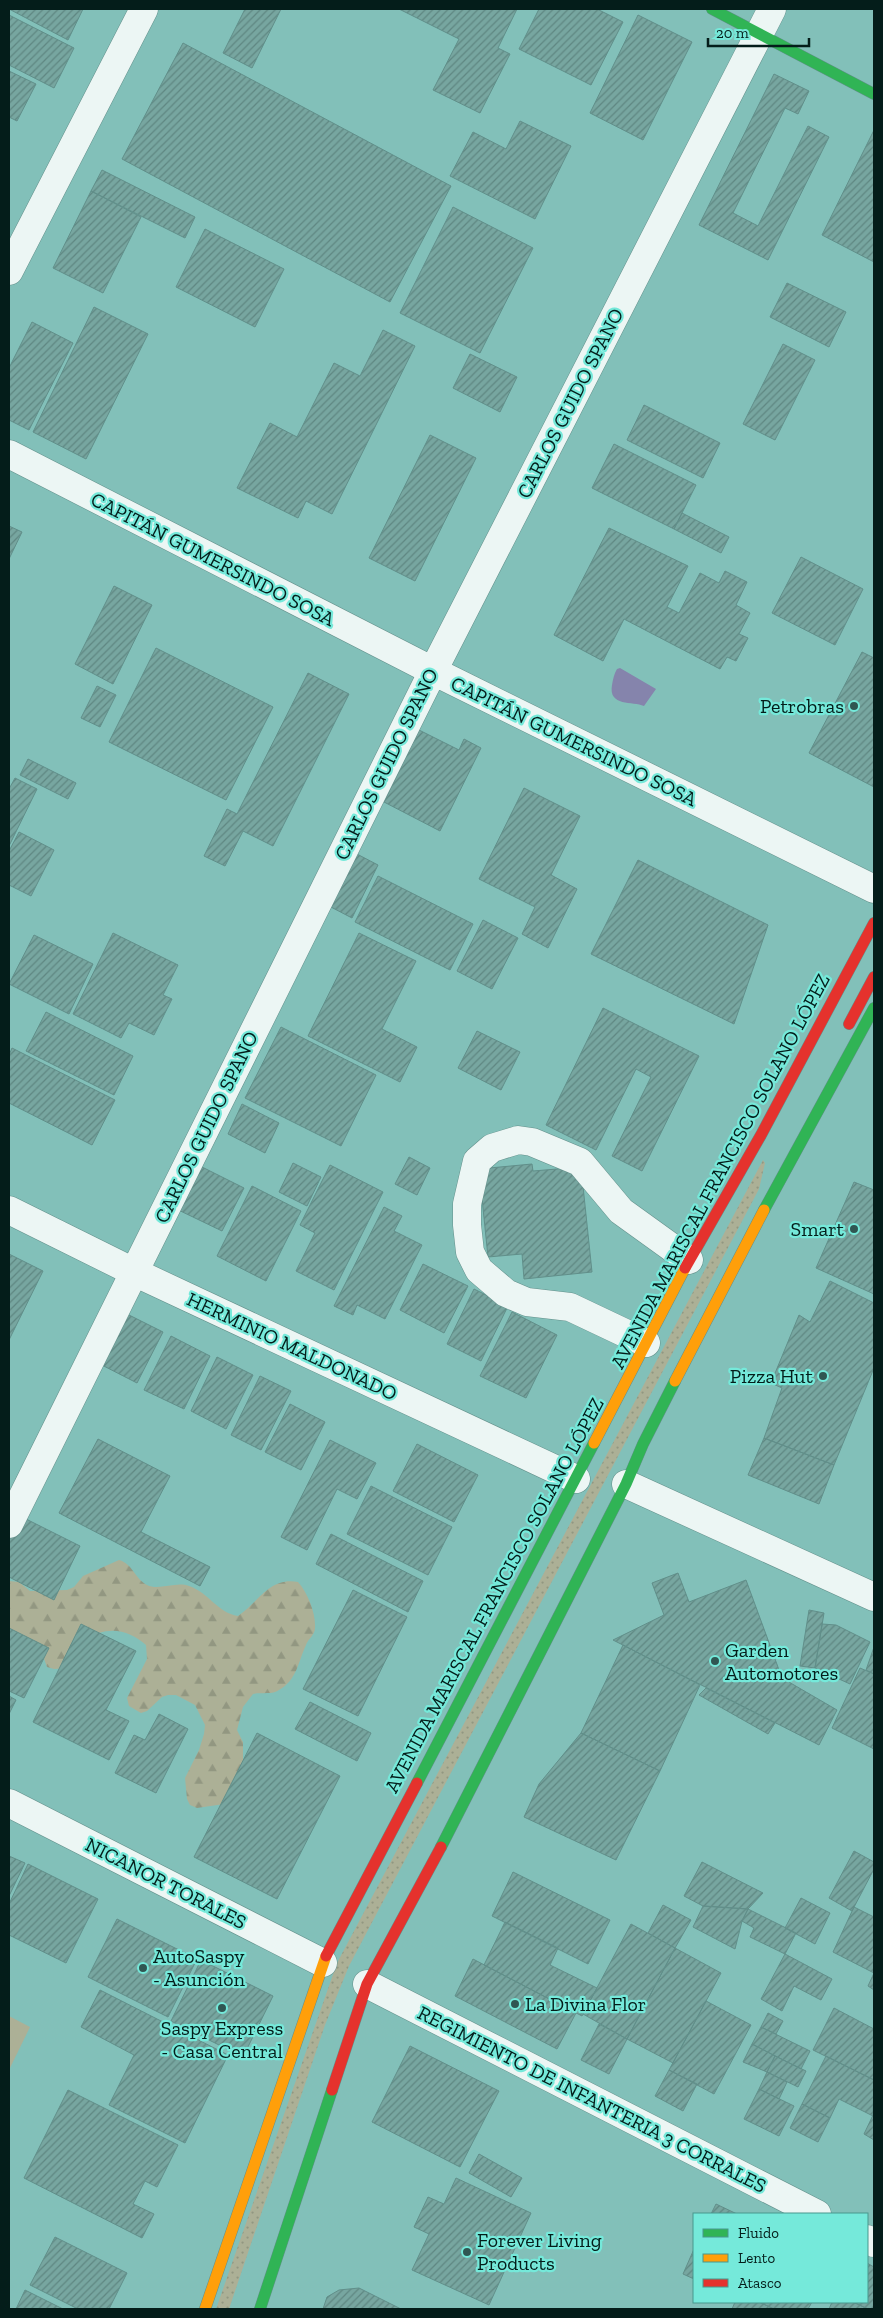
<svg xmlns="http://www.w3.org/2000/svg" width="883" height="2318" viewBox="0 0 883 2318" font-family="'Zilla Slab',serif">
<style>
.grass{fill:url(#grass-dots)}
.forest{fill:url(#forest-firs)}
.pitch{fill:#acb096}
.water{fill:#8584ac}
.building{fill:url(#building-hatch);stroke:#618f8a}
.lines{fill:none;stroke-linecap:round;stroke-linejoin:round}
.street-casing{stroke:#63908b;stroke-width:29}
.fast-casing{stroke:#63908b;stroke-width:12}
.slow-casing{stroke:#63908b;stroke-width:12}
.jam-casing{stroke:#63908b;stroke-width:12}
.street{stroke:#ecf6f4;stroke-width:28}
.fast{stroke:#30b455;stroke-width:11}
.slow{stroke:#ff9f0a;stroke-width:11}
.jam{stroke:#e5322d;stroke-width:11}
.poi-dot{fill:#305652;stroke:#75e9da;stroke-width:2}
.labels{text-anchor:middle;stroke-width:4.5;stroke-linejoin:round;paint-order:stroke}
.street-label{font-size:20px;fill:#041d1a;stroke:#75e9da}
.poi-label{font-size:20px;fill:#041d1a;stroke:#75e9da;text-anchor:start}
</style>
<defs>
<pattern id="grass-dots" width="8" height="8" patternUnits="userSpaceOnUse" patternTransform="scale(1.25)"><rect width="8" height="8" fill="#acb096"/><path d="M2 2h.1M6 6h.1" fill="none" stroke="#929781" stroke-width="1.8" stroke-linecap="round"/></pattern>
<pattern id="forest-firs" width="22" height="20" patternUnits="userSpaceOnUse" patternTransform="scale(1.25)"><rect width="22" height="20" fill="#acb096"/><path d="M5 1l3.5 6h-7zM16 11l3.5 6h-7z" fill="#929781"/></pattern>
<pattern id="building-hatch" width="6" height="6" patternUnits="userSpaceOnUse" patternTransform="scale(1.25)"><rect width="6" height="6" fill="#77a6a0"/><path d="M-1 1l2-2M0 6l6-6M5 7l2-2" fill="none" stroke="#5f8782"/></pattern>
</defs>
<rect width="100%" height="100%" fill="#82c0b9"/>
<path class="grass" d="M763,1160L765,1163L759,1189L349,1966L325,2025L229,2309H216L337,1963Z"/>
<path class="forest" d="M119,1560C133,1564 135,1579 147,1585C159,1591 176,1581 189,1586C208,1592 218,1613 238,1616C259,1602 269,1577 298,1582C308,1593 316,1614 315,1628C315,1635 308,1639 306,1645C298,1662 297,1680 279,1690C272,1695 262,1692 253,1694L243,1707L237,1730L243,1742V1765L231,1803L197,1808L190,1805L187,1799L185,1778L199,1750L204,1734L205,1725L195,1705L176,1695H168L162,1697L147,1711L141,1713L129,1706L127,1698L147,1659L146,1645C133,1633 116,1627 99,1633L69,1668L54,1669L47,1667L42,1653L9,1638V1581L19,1582L30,1591L67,1590L74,1587L83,1576Z"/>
<path class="pitch" d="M9,2016L30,2027L9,2070Z"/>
<path class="water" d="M620,668L656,689L644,706C633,701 608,707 612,685C613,679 614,674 617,669Z"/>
<path class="building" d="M9,9H83L68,40Z
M245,9H281L252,68L223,53Z
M399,9H517L498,48L510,54L480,113L433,90L459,39Z
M539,9H597L623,22L591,85L519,49Z
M9,15L74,48L54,88L9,65Z
M638,15L692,42L643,140L590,113Z
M183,43L451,186L390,302L122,159Z
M9,71L36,84L17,121L9,117Z
M774,74L809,91L798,114L785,108L733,213L758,226L808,126L829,137L768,260L699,225Z
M520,121L571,146L535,219L450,176L473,132L506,149Z
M874,130V262L822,235Z
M102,170L195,217L185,238L91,191Z
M91,191L141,217L103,293L53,268Z
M453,207L533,248L480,353L400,313Z
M205,229L284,269L255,327L176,287Z
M787,283L846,312L829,347L770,317Z
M94,307L148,334L86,459L33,432Z
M32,322L73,343L29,430L9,420V368Z
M383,330L415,346L332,514L306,501L298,518L237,488L270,423L297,437L334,363L360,376Z
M783,344L815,360L775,440L743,424Z
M470,354L517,377L500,412L453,388Z
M644,405L720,443L703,478L627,440Z
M430,435L476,458L415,581L369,558Z
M614,444L696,485L674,529L592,488Z
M682,513L729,537L721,553L674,529Z
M9,526L22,532L9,559Z
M609,528L688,566L667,607L679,613L700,573L719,583L725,571L747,582L736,605L750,613L739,634L748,638L736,661L727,657L720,669L624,619L603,661L554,635Z
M801,557L863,589L835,645L772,613Z
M114,586L152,605L113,684L75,664Z
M156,648L273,707L226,800L109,742Z
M862,652L874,658V787L809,753Z
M308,673L349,694L273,846L243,831L225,866L204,856L227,809L237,814Z
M97,686L116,695L100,727L81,718Z
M419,730L459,750L464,739L481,748L440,831L384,802Z
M28,759L76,783L68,799L20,775Z
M15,778L37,789L9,846V789Z
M524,788L580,816L551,875L577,889L548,948L522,934L535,907L479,879Z
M19,832L54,850L31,896L9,885V851Z
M355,853L378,865L352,918L329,906Z
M638,860L768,925L734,1024L591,954Z
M378,876L473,924L450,970L355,922Z
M483,920L518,938L492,989L457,971Z
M113,933L178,965L163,995L172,999L154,1035L129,1023L121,1038L73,1014Z
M359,933L416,961L382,1029L417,1047L400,1082L308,1036Z
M34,935L93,964L69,1014L9,984Z
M603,1008L699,1056L642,1171L612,1156L651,1077L636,1069L596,1150L546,1125Z
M46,1012L133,1056L114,1095L26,1051Z
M281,1027L376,1075L341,1146L245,1098Z
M477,1031L520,1052L501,1090L458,1068Z
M12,1048L115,1100L92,1145L9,1103V1055Z
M242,1104L279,1123L265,1153L228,1134Z
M409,1157L430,1168L417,1195L395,1184Z
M190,1161L244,1188L222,1231L168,1205Z
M293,1163L321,1177L307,1206L279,1192Z
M532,1164L533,1171L581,1167L592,1272L524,1279L522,1254L488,1257L479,1169Z
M330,1165L383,1192L334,1290L296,1271L315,1233L300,1225Z
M854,1182L874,1190V1294L816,1268Z
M252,1186L301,1211L266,1281L217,1256Z
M384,1207L402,1216L394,1231L422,1245L385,1319L357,1305L353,1315L334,1306Z
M9,1254L43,1271L9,1340Z
M423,1264L468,1286L444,1333L400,1310Z
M830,1281L874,1303V1368L834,1465L764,1438L782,1388L771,1383L799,1315L810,1322Z
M474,1289L508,1306L481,1361L447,1344Z
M119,1310L163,1332L137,1383L94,1361Z
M512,1312L557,1335L526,1398L480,1376Z
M171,1336L210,1356L184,1409L144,1390Z
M217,1357L253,1375L226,1429L191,1411Z
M260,1376L291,1391L261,1450L231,1435Z
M290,1404L325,1422L301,1470L265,1452Z
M764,1438L834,1465L819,1504L748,1475Z
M98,1439L170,1476L141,1532L210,1567L200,1586L59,1513Z
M330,1440L376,1463L357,1499L337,1489L307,1550L281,1537Z
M417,1444L478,1475L454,1522L393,1491Z
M371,1486L452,1527L428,1575L347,1534Z
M18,1515L80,1546L54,1600L9,1577V1533Z
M331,1534L423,1581L408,1612L316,1564Z
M678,1573L689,1602L746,1580L782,1678L837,1710L819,1745L613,1640L664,1615L652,1583Z
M353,1590L407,1617L358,1716L303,1689Z
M809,1610L824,1613L815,1668L800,1666Z
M81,1624L136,1651L106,1710L129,1721L109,1760L33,1722Z
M822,1624L836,1625L870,1642L850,1684L815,1668Z
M9,1628L49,1648L24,1698L9,1691Z
M623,1645L700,1685L660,1771L581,1733Z
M874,1647V1674L866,1670Z
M860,1668L874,1674V1749L832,1728Z
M706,1688L775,1723L768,1734L699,1695Z
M9,1696L16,1700L9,1714Z
M310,1702L371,1733L357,1761L295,1729Z
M159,1714L188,1729L156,1793L115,1773L134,1735L145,1740Z
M257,1733L340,1776L277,1899L194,1857Z
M581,1733L660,1771L616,1860L524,1817L539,1784Z
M854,1851L874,1862V1869L852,1911L829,1898Z
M9,1856L25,1863L9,1896Z
M702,1862L763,1893L748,1909L703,1906L684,1896Z
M28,1864L98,1899L66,1963L9,1935V1904Z
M513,1872L610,1920L588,1964L492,1916Z
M801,1898L830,1913L815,1944L785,1928Z
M663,1905L691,1920L675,1948L648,1933Z
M703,1906L748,1909L742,1921L735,1949L693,1927Z
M854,1907L874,1917V1973L833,1952Z
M748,1909L796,1933L785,1954L750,1937L754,1928L742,1921Z
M117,1919L197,1959L168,2017L88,1977Z
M505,1922L558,1948L550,1965L597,1988L582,2016L484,1965Z
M631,1924L675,1948L627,2039L583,2014Z
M675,1948L721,1973L673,2063L627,2039Z
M785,1954L832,1979L821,2000L794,1986L782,2011L761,1999Z
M473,1959L576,2013L557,2049L455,1996Z
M201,1960L273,1996L243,2057L171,2021Z
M874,1973V1990L868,1986Z
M100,1990L228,2055L185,2143L109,2105L134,2055L81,2027Z
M706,2001L751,2025L714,2094L669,2070Z
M834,2008L874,2029V2080L813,2050Z
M768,2013L783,2021L776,2034L761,2027Z
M599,2024L627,2039L609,2074L581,2060Z
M761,2027L810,2051L801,2069L752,2044Z
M752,2044L775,2056L767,2072L743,2062Z
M410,2046L499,2091L460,2167L372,2122Z
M775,2056L806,2071L798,2087L767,2072Z
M826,2056L874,2080L873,2116L839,2099L830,2118L802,2104Z
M669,2070L697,2084L683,2111L655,2096Z
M767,2072L787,2082L779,2099L759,2089Z
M759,2089L794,2106L779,2136L744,2119Z
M68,2090L178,2145L157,2187L145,2181L133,2204L154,2214L142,2238L24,2178Z
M802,2104L830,2118L818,2142L790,2128Z
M874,2113V2140L864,2134Z
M479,2154L522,2178L511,2197L469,2173Z
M456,2178L531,2213L489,2305L412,2270L429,2234L414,2227L428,2197L444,2204Z
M716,2204L737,2214H711Z
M55,2237L127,2273L109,2309H78L30,2285Z
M694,2249V2279L683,2274Z
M867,2263L874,2267V2309H868L853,2302H867Z
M359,2288L401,2309H323L327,2297L339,2290Z
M25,2290L63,2309H16Z
M735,2302H759L774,2309H732Z
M759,2302H812L808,2309H774Z
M832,2302H853L868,2309H829Z"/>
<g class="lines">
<g class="street-casing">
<path id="street" d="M9,271L144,9
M9,454L433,671L874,889
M9,1210L134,1272L576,1479
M646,1343L570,1307L527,1302L506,1293L479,1270L470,1252L467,1225V1204L477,1161L492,1148L518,1140L532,1142L580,1162L621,1211L689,1260
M626,1484L874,1597
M9,1524L433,671L772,9
M9,1803L323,1963
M367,1984L817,2214
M867,2239L874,2243"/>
</g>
<g class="fast-casing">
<path id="fast" d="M712,9L874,94
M764,1210L874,1008
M417,1783L594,1443
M441,1847L626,1484L643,1444L675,1381
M260,2309L332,2090"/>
</g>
<g class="slow-casing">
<path id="slow" d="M675,1381L764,1210
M594,1443L685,1268
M205,2309L326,1956"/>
</g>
<g class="jam-casing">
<path id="jam" d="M849,1024L874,977
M685,1268L761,1135L874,923
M326,1956L417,1783
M332,2090L367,1984L441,1847"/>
</g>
<use href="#street" class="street"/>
<use href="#fast" class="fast"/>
<use href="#slow" class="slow"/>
<use href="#jam" class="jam"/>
</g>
<g class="poi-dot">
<circle cx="854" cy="706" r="5"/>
<circle cx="854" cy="1229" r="5"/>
<circle cx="823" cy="1376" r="5"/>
<circle cx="715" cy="1661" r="5"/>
<circle cx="143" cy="1968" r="5"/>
<circle cx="515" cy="2004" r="5"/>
<circle cx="222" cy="2008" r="5"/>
<circle cx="467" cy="2252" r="5"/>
</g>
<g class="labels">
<g class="street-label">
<text transform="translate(570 403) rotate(-63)" y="7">CARLOS GUIDO SPANO</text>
<text transform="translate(213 559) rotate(27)" y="7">CAPITÁN GUMERSINDO SOSA</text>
<text transform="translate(574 741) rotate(26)" y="7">CAPITÁN GUMERSINDO SOSA</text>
<text transform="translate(386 764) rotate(-64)" y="7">CARLOS GUIDO SPANO</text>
<text transform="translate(206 1127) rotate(-64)" y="7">CARLOS GUIDO SPANO</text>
<text transform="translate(720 1171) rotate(-62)" y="7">AVENIDA MARISCAL FRANCISCO SOLANO LÓPEZ</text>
<text transform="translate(292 1346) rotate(25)" y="7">HERMINIO MALDONADO</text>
<text transform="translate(494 1595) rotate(-62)" y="7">AVENIDA MARISCAL FRANCISCO SOLANO LÓPEZ</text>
<text transform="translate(166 1883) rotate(27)" y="7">NICANOR TORALES</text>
<text transform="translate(592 2099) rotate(27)" y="7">REGIMIENTO DE INFANTERIA 3 CORRALES</text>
</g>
<g class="poi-label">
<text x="844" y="713" text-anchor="end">Petrobras</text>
<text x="844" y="1236" text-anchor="end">Smart</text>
<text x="813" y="1383" text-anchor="end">Pizza Hut</text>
<text x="725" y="1657">Garden<tspan x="725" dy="23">Automotores</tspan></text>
<text x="153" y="1963">AutoSaspy<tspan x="153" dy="23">- Asunción</tspan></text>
<text x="525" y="2011">La Divina Flor</text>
<text x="222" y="2035" text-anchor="middle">Saspy Express<tspan x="222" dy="23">- Casa Central</tspan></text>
<text x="477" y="2247">Forever Living<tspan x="477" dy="23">Products</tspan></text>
</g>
</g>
<rect width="883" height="2318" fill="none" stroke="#041d1a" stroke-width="20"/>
<rect x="693" y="2213" width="175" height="90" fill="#75e9da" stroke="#48978d"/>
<rect x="703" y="2229" width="25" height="8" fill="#30b455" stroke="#48978d"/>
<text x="738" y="2238" font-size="15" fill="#041d1a">Fluido</text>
<rect x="703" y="2254" width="25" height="8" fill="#ff9f0a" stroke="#48978d"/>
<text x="738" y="2263" font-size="15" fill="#041d1a">Lento</text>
<rect x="703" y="2279" width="25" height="8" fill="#e5322d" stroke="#48978d"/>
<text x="738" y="2288" font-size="15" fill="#041d1a">Atasco</text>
<path d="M708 38v8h101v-8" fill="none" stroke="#041d1a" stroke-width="2.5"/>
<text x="716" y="38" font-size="15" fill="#041d1a" stroke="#75e9da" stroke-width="4" paint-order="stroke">20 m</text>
</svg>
